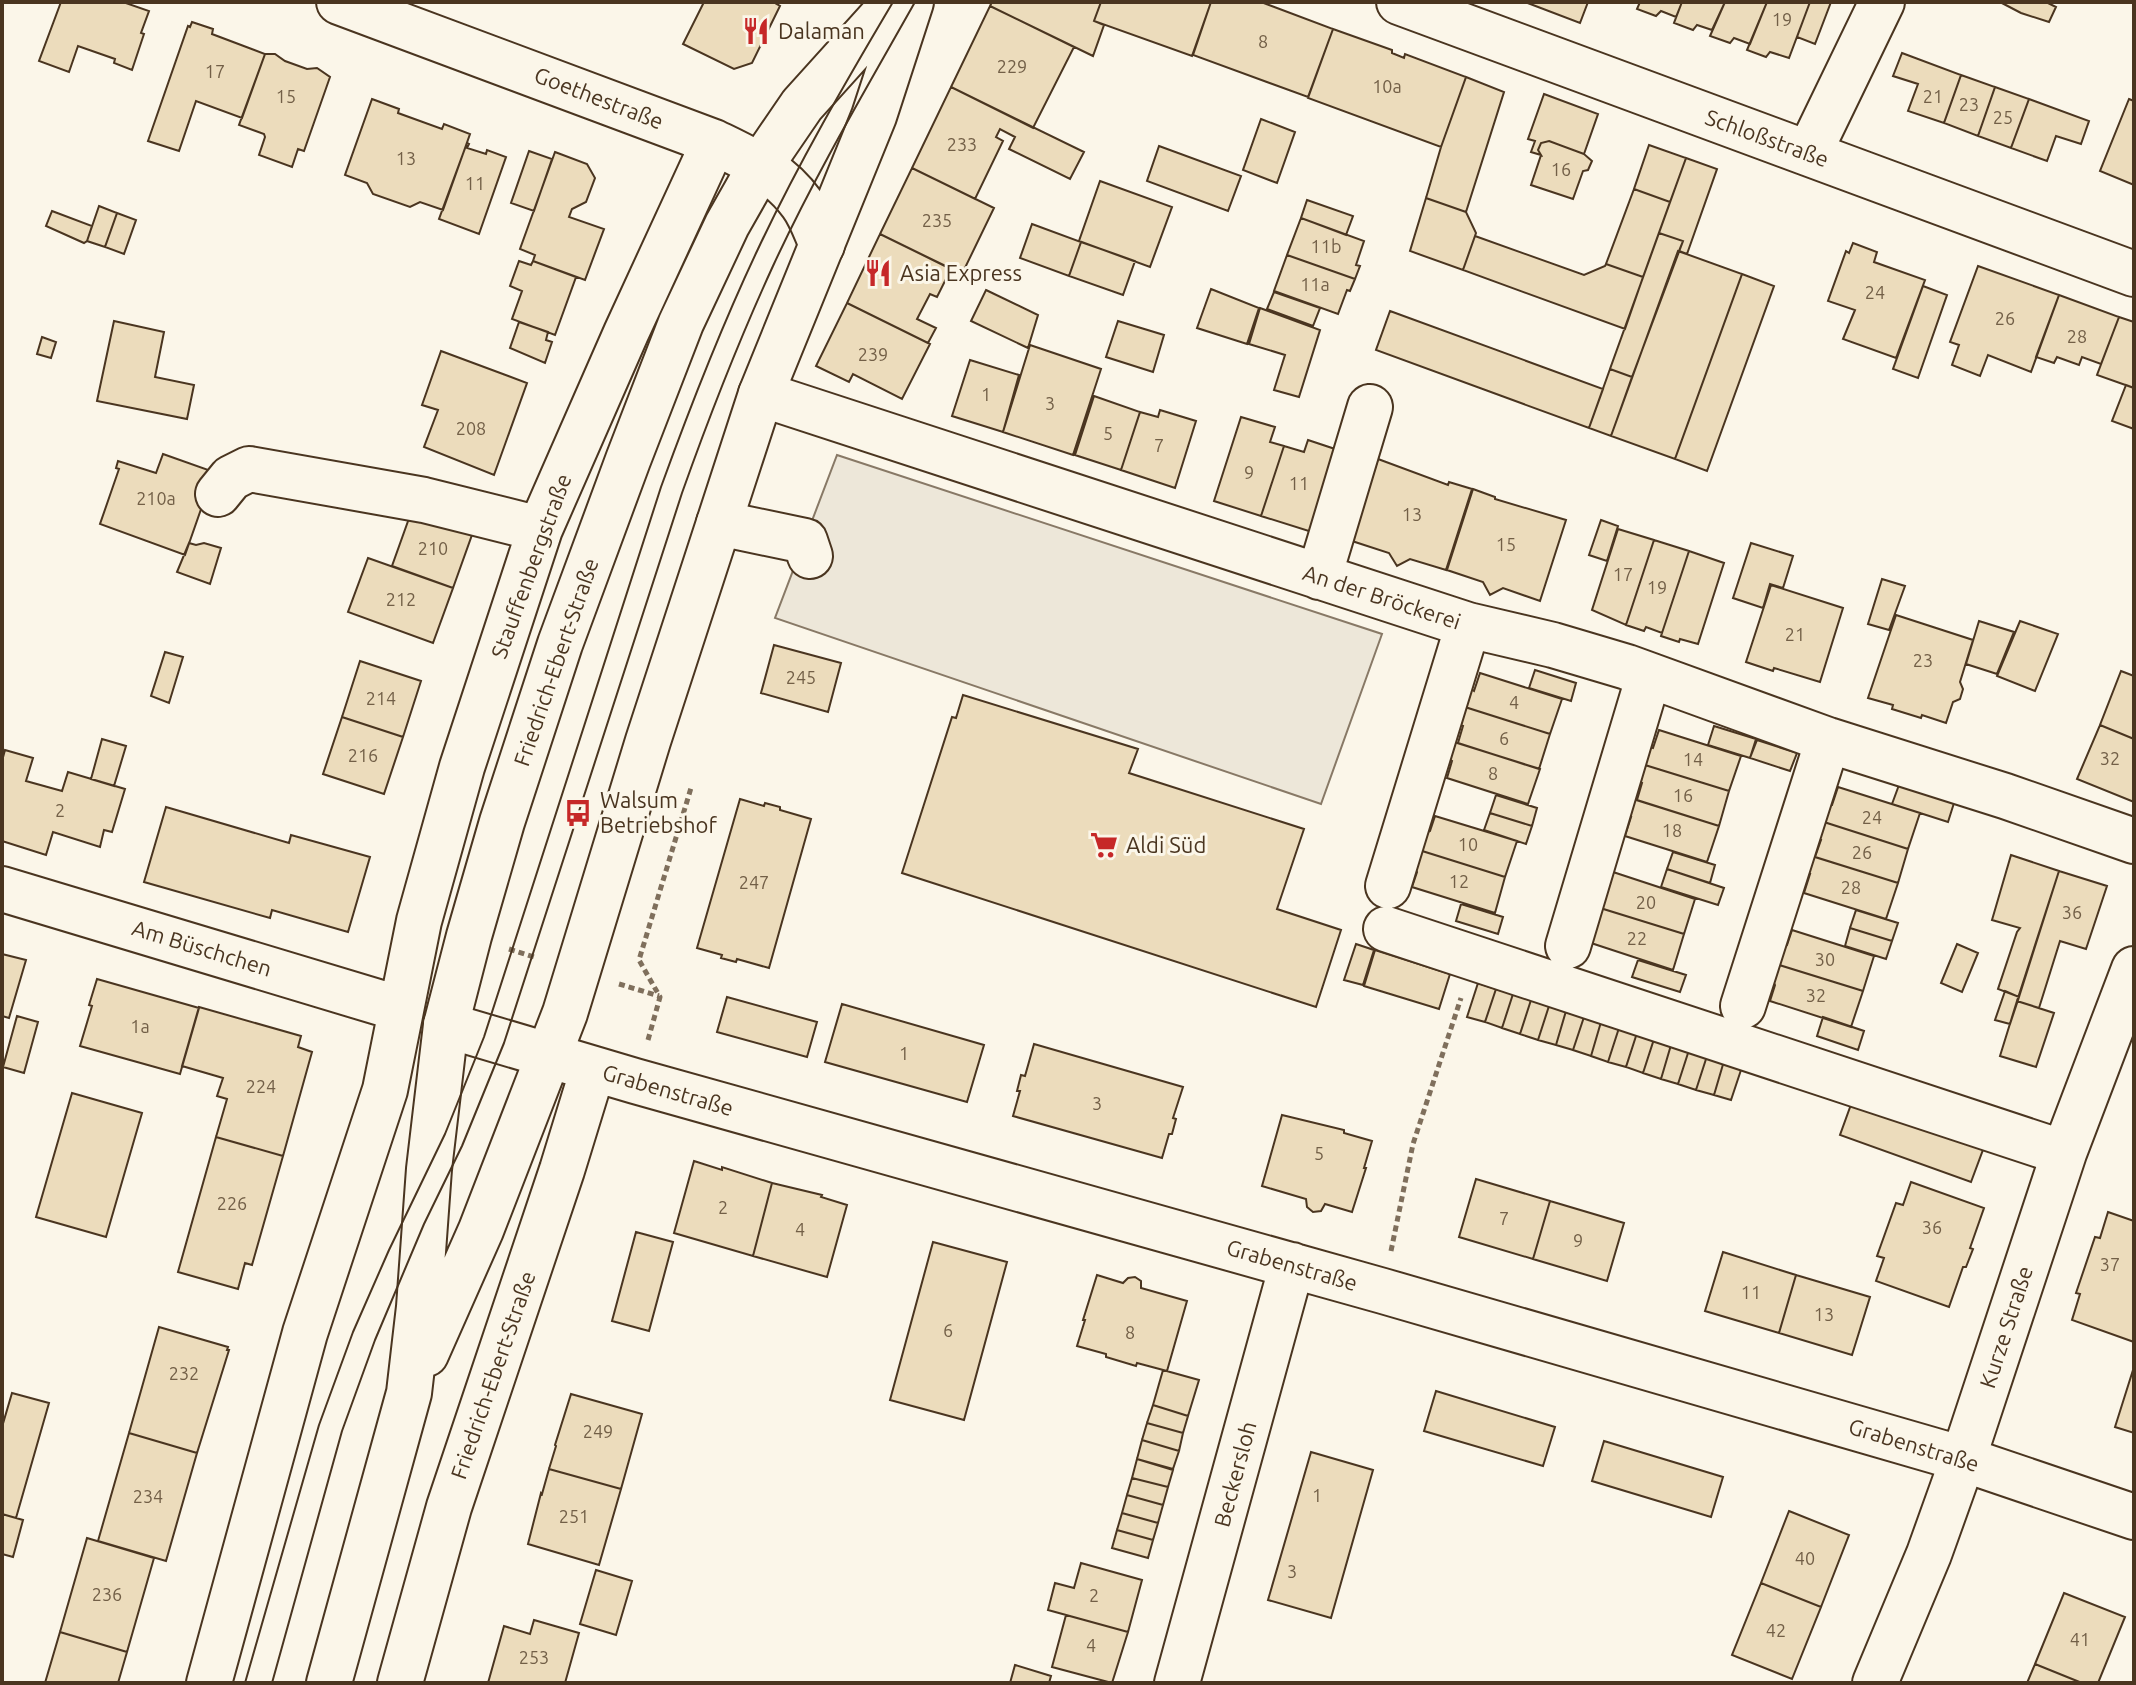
<svg xmlns="http://www.w3.org/2000/svg" width="2136" height="1685" viewBox="0 0 2136 1685" font-family="Ubuntu,sans-serif">
<style>
.parking{fill:#ede7d9;stroke:#887966;stroke-width:2}
.building{fill:#ecdcbc;stroke:#4a3520;stroke-width:2}
.lines{fill:none;stroke-linecap:round;stroke-linejoin:round}
.minor-casing{stroke:#4a3520;stroke-width:48}
.major-casing{stroke:#4a3520;stroke-width:48}
.path{stroke:#7f6f5c;stroke-width:5;stroke-dasharray:6 4;stroke-linecap:butt}
.minor{stroke:#fbf6e9;stroke-width:44}
.major{stroke:#fbf6e9;stroke-width:44}
.tram{stroke:#4a3520;stroke-width:2}
.labels{text-anchor:middle;stroke-width:6;stroke-linejoin:round;paint-order:stroke}
.number-label{font-size:18px;fill:#725f47}
.poi-label{font-size:22px;fill:#4a3520;stroke:#fbf6e9;text-anchor:start}
.street-label{font-size:22px;fill:#4a3520;stroke:#fbf6e9}
</style>
<rect width="100%" height="100%" fill="#fbf6e9"/>
<path class="parking" d="M837,455L1382,634L1321,804L775,618Z"/>
<path class="building" d="M61,2H123L149,11L141,33L144,34L132,70L114,63L115,59L78,46L69,72L39,61Z
M704,2H773L780,6L752,63L734,69L683,44Z
M992,2H1101L1094,21L1104,25L1093,56L990,6Z
M1101,2H1211L1192,56L1094,21Z
M1211,2H1261L1333,29L1308,97L1193,55Z
M1525,2H1588L1580,23Z
M1640,2H1682L1676,17L1661,11L1656,16L1637,9Z
M1682,2H1725L1712,30L1697,25L1693,30L1674,23Z
M1725,2H1767L1750,44L1734,38L1730,43L1710,36Z
M1767,2H1810L1789,58L1770,52L1766,57L1747,50Z
M1810,2H1831L1815,44L1797,37Z
M2000,2H2046L2056,7L2049,22L2021,13Z
M990,6L1074,47L1033,128L951,87Z
M192,22L213,29L212,34L265,54L242,118L196,101L179,151L148,141L188,26L190,27Z
M1333,29L1392,50V53L1404,58L1405,54L1466,77L1441,147L1308,98Z
M1902,53L1961,75L1944,123L1908,111L1918,84L1893,76Z
M265,54H275L285,61L307,69L317,68L330,77L304,151L298,149L292,167L259,155L265,137L264,134L239,125Z
M1961,75L1995,87L1978,136L1944,123Z
M1466,77L1504,92L1466,212L1426,198L1441,147Z
M951,87L1084,152L1070,179L1009,149L1015,137L1000,129L996,137L1003,141L975,199L912,168Z
M1995,87L2029,99L2011,148L1978,136Z
M1544,94L1598,114L1584,154L1549,141L1541,143L1538,150L1541,155L1531,152L1535,141L1528,139Z
M372,99L399,109L398,113L442,129L444,124L470,134L443,210L420,202L410,207L373,194L367,183L345,175Z
M2029,99L2089,121L2081,144L2056,136L2047,161L2011,148Z
M2129,99L2134,101V185L2100,171Z
M1261,119L1295,132L1277,183L1243,170Z
M1549,141L1584,154L1592,161L1588,170L1583,171L1573,199L1531,185L1541,155L1538,150L1541,143Z
M467,143L469,144L467,148L486,154L487,150L506,157L479,234L439,219Z
M1649,145L1686,158L1670,202L1634,189Z
M1159,146L1241,176L1228,211L1147,181Z
M529,151L552,159L534,211L511,203Z
M555,152L587,164L595,178L586,202L572,209L569,217L604,229L585,280L533,261L535,255L520,249Z
M1686,158L1717,169L1687,254L1679,251L1683,241L1659,233Z
M912,168L994,208L962,274L880,234Z
M1100,181L1172,207L1150,267L1079,241Z
M1634,189L1670,202L1643,277L1606,264Z
M1426,198L1466,212L1476,233L1463,270L1410,251Z
M1307,200L1353,216L1346,235L1301,218Z
M99,206L117,213L105,247L87,241Z
M52,211L92,226L87,241L84,243L46,226Z
M117,213L136,220L124,254L105,247Z
M1301,218L1364,241L1356,265L1360,266L1355,279L1287,255Z
M1032,224L1081,242L1069,276L1020,258Z
M1659,233L1683,241L1632,377L1610,369Z
M880,234L951,269L937,297L930,294L917,319L936,328L928,343L847,303Z
M1475,236L1584,275L1605,266L1606,264L1643,277L1625,329L1463,270Z
M1081,242L1135,261L1123,295L1069,276Z
M1853,243L1877,252L1874,262L1925,280L1896,358L1843,339L1855,310L1828,301L1846,251L1849,253Z
M1678,251L1742,274L1675,459L1611,436Z
M1287,255L1355,279L1350,291L1347,290L1338,314L1274,291Z
M519,261L531,265L533,261L576,277L555,335L512,319L522,291L510,286Z
M1978,266L2059,295L2031,372L1988,355L1980,376L1952,365L1959,345L1950,342Z
M1742,274L1774,286L1707,471L1675,459Z
M1923,286L1947,295L1918,378L1893,369Z
M1211,289L1259,308L1247,344L1197,328Z
M986,290L1038,315L1028,348L971,321Z
M1274,292L1320,308L1313,326L1267,309Z
M2059,295L2119,317L2101,364L2082,357L2079,365L2057,357L2054,363L2036,357Z
M847,303L930,344L902,399L853,374L849,382L816,366Z
M1260,308L1320,330L1299,397L1274,390L1285,355L1249,344Z
M1390,311L1603,389L1589,428L1376,350Z
M2119,317L2134,322V388L2097,375Z
M114,321L164,332L155,377L194,385L187,419L97,401Z
M1118,321L1164,335L1153,372L1106,357Z
M519,322L548,332L546,340L552,342L545,363L510,348Z
M42,337L56,342L51,358L37,354Z
M1030,345L1101,369L1073,455L1003,432Z
M441,351L527,383L494,475L424,447L438,410L422,405Z
M970,360L1019,375L1003,432L952,416Z
M1610,369L1632,377L1611,436L1589,428Z
M2126,385L2134,388V429L2112,421Z
M1094,396L1140,412L1121,470L1075,455Z
M1160,410L1196,421L1175,488L1121,470L1140,412L1158,417Z
M1241,417L1275,427L1270,442L1284,446L1261,516L1214,501Z
M1308,440L1338,450L1312,532L1261,516L1284,446L1304,452Z
M163,454L214,472L185,555L100,524L119,469L116,468L118,461L156,473Z
M1378,459L1448,485L1449,482L1472,489L1446,570L1410,559L1397,566L1389,553L1352,541Z
M1473,489L1495,497V499L1566,520L1540,601L1503,588L1490,595L1483,582L1447,570Z
M412,510L473,532L453,588L392,566Z
M1601,520L1618,526L1607,561L1589,555Z
M1618,529L1654,540L1626,625L1592,610Z
M1654,540L1689,551L1662,633L1646,627L1644,631L1626,625Z
M189,543L196,545L204,543L221,548L210,584L177,572Z
M1751,543L1793,556L1783,588L1770,584L1763,608L1733,598Z
M1689,551L1724,563L1698,644L1680,639L1679,642L1661,636Z
M368,558L453,588L433,643L348,612Z
M1882,579L1905,586L1889,630L1868,624Z
M1771,585L1843,608L1820,682L1774,668L1773,671L1746,662Z
M1896,615L1973,640L1960,682L1963,689L1960,699L1953,702L1946,723L1922,715L1921,718L1892,709L1893,705L1868,698Z
M1979,621L2014,632L1997,674L1966,664Z
M2020,621L2058,634L2035,691L1997,676Z
M774,645L841,663L828,712L761,693Z
M165,652L183,657L169,703L151,696Z
M360,661L421,681L403,737L342,717Z
M1535,670L1576,683L1571,701L1529,688Z
M2121,671L2134,676V739L2100,725Z
M1480,673L1562,699L1550,734L1465,707L1471,689L1474,691Z
M963,695L1138,749L1129,773L1304,829L1277,909L1341,930L1316,1007L902,873L952,717L956,718Z
M1465,707L1550,734L1539,769L1458,743L1463,726L1460,725Z
M342,717L403,737L384,794L323,774Z
M2100,725L2134,739V802L2077,779Z
M1714,726L1756,739L1750,758L1708,745Z
M1659,730L1741,756L1729,791L1645,765L1650,747L1653,748Z
M102,739L126,746L114,786L91,779Z
M1757,740L1797,753L1790,771L1750,758Z
M1454,742L1540,769L1528,804L1447,778L1452,761L1449,759Z
M5,750L33,758L26,781L62,791L68,772L125,789L112,832L104,830L100,847L53,832L46,855L2,841V761Z
M1645,765L1729,791L1719,826L1637,800L1642,783L1639,782Z
M1899,785L1954,803L1948,822L1892,804Z
M1838,787L1920,813L1908,849L1824,822L1829,805H1832Z
M1496,795L1537,808L1532,826L1490,813Z
M740,799L764,806L765,803L780,807V810L811,819L769,968L737,959L736,962L721,958L722,955L697,948Z
M1633,799L1719,826L1707,862L1625,836L1631,817H1628Z
M166,807L289,843L291,835L370,857L348,932L272,910L270,918L144,882Z
M1490,813L1532,826L1526,844L1484,830Z
M1435,816L1517,841L1505,877L1419,850L1423,834L1430,831Z
M1824,822L1908,849L1898,883L1815,857L1821,840L1818,839Z
M1419,850L1505,877L1495,913L1412,887L1417,872L1413,865Z
M1673,852L1715,865L1710,883L1667,869Z
M2011,855L2059,871L2019,997L1998,989L2017,932L2020,928L1992,920Z
M1812,856L1898,883L1886,919L1804,893L1810,874H1807Z
M1667,869L1724,888L1718,905L1661,887Z
M2059,871L2107,886L2086,949L2060,941L2039,1008L2017,1001Z
M1613,872L1695,899L1684,934L1597,907L1602,892L1608,888Z
M1461,904L1503,917L1498,934L1456,921Z
M1597,907L1684,934L1673,970L1591,943Z
M1856,910L1898,923L1892,941L1850,928Z
M1850,928L1892,941L1886,959L1845,946Z
M1792,930L1874,956L1863,991L1776,964L1782,948L1787,945Z
M1356,944L1374,950L1363,985L1344,980Z
M1957,944L1978,953L1962,992L1941,983Z
M1375,950L1450,974L1439,1009L1364,986Z
M2,954L26,960L9,1018L2,1016Z
M1638,960L1686,975L1680,992L1632,977Z
M1776,964L1863,991L1851,1027L1770,1001L1775,985L1772,979Z
M97,979L199,1008L180,1074L80,1046L92,1006L89,1005Z
M1478,983L1496,989L1485,1022L1467,1017Z
M1496,989L1513,994L1502,1028L1485,1022Z
M2005,991L2019,997L2010,1024L1995,1020Z
M1513,994L1531,1000L1520,1034L1502,1028Z
M727,997L817,1022L807,1057L717,1032Z
M1531,1000L1549,1006L1538,1040L1520,1034Z
M2017,1001L2054,1013L2036,1067L2000,1056Z
M842,1004L984,1045L967,1102L825,1062Z
M1549,1006L1566,1011L1556,1045L1538,1040Z
M199,1007L301,1036L298,1047L312,1052L283,1156L216,1137L227,1099L217,1096L223,1078L182,1066Z
M1566,1011L1584,1017L1573,1050L1556,1045Z
M17,1016L38,1022L24,1073L3,1067Z
M1584,1017L1601,1022L1591,1056L1573,1050Z
M1823,1017L1864,1031L1858,1050L1817,1036Z
M1601,1022L1619,1028L1608,1062L1591,1056Z
M1619,1028L1637,1033L1626,1067L1608,1062Z
M1637,1033L1654,1039L1643,1073L1626,1067Z
M1654,1039L1671,1045L1661,1079L1643,1073Z
M1034,1044L1183,1087L1173,1118L1176,1119L1172,1134H1169L1162,1158L1013,1116L1020,1091H1017L1021,1075L1025,1076Z
M1671,1045L1689,1050L1678,1084L1661,1079Z
M1689,1050L1707,1056L1696,1090L1678,1084Z
M1707,1056L1724,1061L1714,1095L1696,1090Z
M1724,1061L1742,1067L1731,1100L1714,1095Z
M72,1093L142,1113L106,1237L36,1217Z
M1853,1099L1984,1147L1971,1182L1840,1135Z
M1282,1115L1344,1130V1133L1372,1141L1364,1168H1366L1352,1212L1325,1204L1321,1211L1313,1212L1307,1207L1306,1199L1262,1186Z
M216,1137L283,1156L252,1265L245,1263L238,1289L178,1272Z
M694,1161L722,1170V1167L772,1183L753,1256L674,1233Z
M1476,1179L1550,1201L1533,1259L1459,1237Z
M1911,1182L1984,1208L1970,1248L1973,1249L1966,1267H1963L1949,1307L1876,1281L1884,1258L1877,1256L1896,1203L1903,1205Z
M772,1183L822,1195L821,1197L847,1205L827,1277L753,1256Z
M1550,1201L1624,1223L1607,1281L1533,1259Z
M2108,1212L2134,1221V1342L2072,1320L2080,1294L2076,1293L2095,1237L2100,1238Z
M636,1232L673,1242L649,1331L612,1321Z
M933,1242L1007,1262L964,1420L890,1400Z
M1723,1252L1796,1275L1779,1333L1705,1311Z
M1097,1275L1123,1283L1128,1278L1135,1277L1141,1281V1288L1187,1301L1167,1371L1137,1363L1136,1366L1106,1357V1354L1077,1346L1085,1320H1083Z
M1796,1275L1870,1297L1852,1355L1779,1333Z
M159,1327L228,1347L227,1350H229L197,1453L129,1433Z
M1163,1370L1199,1380L1188,1416L1153,1405Z
M2133,1370H2134V1433L2115,1427Z
M1436,1391L1555,1427L1543,1466L1424,1431Z
M12,1393L49,1403L16,1518L2,1514V1427Z
M571,1394L642,1414L621,1489L549,1469L556,1446L555,1445Z
M1153,1405L1188,1416L1183,1433L1147,1423Z
M1147,1423L1183,1433L1179,1451L1142,1440Z
M129,1433L197,1453L166,1561L98,1541Z
M1142,1440L1179,1451L1173,1469L1137,1459Z
M1604,1441L1723,1477L1711,1517L1592,1481Z
M1311,1452L1373,1470L1331,1618L1268,1600Z
M1137,1459L1173,1470L1168,1487L1132,1478Z
M549,1469L621,1489L599,1565L528,1544L541,1493L542,1494Z
M1132,1478L1168,1487L1163,1505L1127,1495Z
M1127,1495L1163,1505L1158,1523L1122,1513Z
M1789,1511L1849,1535L1821,1607L1761,1583Z
M1122,1513L1158,1523L1153,1540L1117,1530Z
M2,1514L23,1520L13,1557L2,1554Z
M1117,1530L1153,1540L1148,1558L1112,1548Z
M87,1538L154,1558L127,1652L60,1632Z
M1081,1563L1142,1580L1128,1632L1048,1610L1055,1583L1074,1588Z
M596,1570L632,1581L616,1635L580,1624Z
M1761,1583L1821,1607L1792,1679L1732,1655Z
M2064,1593L2125,1617L2098,1683H2082L2035,1664Z
M1066,1615L1128,1632L1112,1683L1052,1667Z
M534,1620L579,1633L565,1683H488L504,1626L530,1634Z
M60,1632L127,1652L118,1683H45Z
M2035,1664L2082,1683H2027Z
M1015,1665L1051,1676L1049,1683H1010Z"/>
<g class="lines">
<g class="minor-casing">
<path id="minor" d="M339,2L714,142C749,159 779,172 802,204C811,216 816,232 822,245
M1399,2L2134,274
M1809,153L1882,2
M761,394L1468,625L1553,645L1627,667L1828,740L2005,796L2134,841
M218,494L231,478L249,469L424,500L540,529
M719,523L805,541L810,556
M1319,577L1370,407
M1388,886L1468,625
M2,889L401,1009
M1386,929L2064,1153
M1568,946L1649,675
M1743,1006L1828,740
M446,1025L635,1081L1383,1291L1963,1459L2134,1517
M209,1683L305,1333L385,1090L419,921L462,767L540,529L626,333L714,142
M400,1683L449,1507L562,1170L593,1069
M1177,1683L1292,1265
M1875,1683L1929,1554L1963,1459L2064,1153L2134,969"/>
</g>
<g class="major-casing">
<path id="major" d="M426,1354L481,1230L565,1013L648,741L761,394L874,116L911,2
M329,1683L409,1393L419,1307L429,1169L446,1025L469,936L502,822L560,644L628,460L681,323L727,225L761,165L802,105L895,2"/>
</g>
<path class="path" d="M509,949L537,958
M619,984L659,996
M648,1040L660,997L639,960L691,788
M1391,1251L1413,1144L1461,998"/>
<use href="#minor" class="minor"/>
<use href="#major" class="major"/>
<path class="tram" d="M245,1683L319,1425L353,1332L389,1250L445,1134L484,1037L661,487C690,407 721,327 758,249C798,164 845,83 893,2
M272,1683L342,1431L375,1340L424,1224L462,1146L504,1043L682,493C709,417 739,340 773,266C815,175 866,89 915,2"/>
</g>
<defs>
<g id="restaurant-bare" transform="scale(2.16)"><path d="M-5-6h1v4h1v-4h1v4h1v-4h1v5L-1.5 .5V6h-2V.5L-5-1ZM5-6V6H3V1.5H1.5Q1.5-4 5-6Z" fill="#c62828" stroke="#fbf6e9" stroke-width="2.5" paint-order="stroke"/></g>
<g id="bus-bare" transform="scale(2.16)"><path d="M-5-6H5V4H4V6H2V4H-2V6H-4V4H-5ZM-3.5-4V0h7V-4ZM-3.5 1.2v1.5H-2V1.2ZM2 1.2v1.5H3.5V1.2Z" fill="#c62828" stroke="#fbf6e9" stroke-width="2.5" paint-order="stroke"/></g>
<g id="supermarket-bare" transform="scale(2.16)"><path d="M-6-5.5h2.5l.6 2H6L4.5 2H-2.5L-4.4-4H-6ZM-1.5 3.2a1.3 1.3 0 1 0 .1 0ZM3 3.2a1.3 1.3 0 1 0 .1 0Z" fill="#c62828" stroke="#fbf6e9" stroke-width="2.5" paint-order="stroke"/></g>
</defs>
<g fill-rule="evenodd">
<use href="#restaurant-bare" x="756" y="31"/>
<use href="#restaurant-bare" x="878" y="273"/>
<use href="#bus-bare" x="578" y="813"/>
<use href="#supermarket-bare" x="1104" y="845"/>
</g>
<g class="labels">
<g class="number-label">
<text x="1782" y="26">19</text>
<text x="1263" y="48">8</text>
<text x="1012" y="73">229</text>
<text x="215" y="78">17</text>
<text x="1387" y="93">10a</text>
<text x="286" y="103">15</text>
<text x="1933" y="103">21</text>
<text x="1969" y="111">23</text>
<text x="2003" y="124">25</text>
<text x="962" y="151">233</text>
<text x="406" y="165">13</text>
<text x="1561" y="176">16</text>
<text x="475" y="190">11</text>
<text x="937" y="227">235</text>
<text x="1326" y="253">11b</text>
<text x="1315" y="291">11a</text>
<text x="1875" y="299">24</text>
<text x="2005" y="325">26</text>
<text x="2077" y="343">28</text>
<text x="873" y="361">239</text>
<text x="986" y="401">1</text>
<text x="1050" y="410">3</text>
<text x="471" y="435">208</text>
<text x="1108" y="440">5</text>
<text x="1159" y="452">7</text>
<text x="1249" y="479">9</text>
<text x="1299" y="490">11</text>
<text x="156" y="505">210a</text>
<text x="1412" y="521">13</text>
<text x="1506" y="551">15</text>
<text x="433" y="555">210</text>
<text x="1623" y="581">17</text>
<text x="1657" y="594">19</text>
<text x="401" y="606">212</text>
<text x="1795" y="641">21</text>
<text x="1923" y="667">23</text>
<text x="801" y="684">245</text>
<text x="381" y="705">214</text>
<text x="1514" y="709">4</text>
<text x="1504" y="745">6</text>
<text x="363" y="762">216</text>
<text x="2110" y="765">32</text>
<text x="1693" y="766">14</text>
<text x="1493" y="780">8</text>
<text x="1683" y="802">16</text>
<text x="60" y="817">2</text>
<text x="1872" y="824">24</text>
<text x="1672" y="837">18</text>
<text x="1468" y="851">10</text>
<text x="1862" y="859">26</text>
<text x="1459" y="888">12</text>
<text x="754" y="889">247</text>
<text x="1851" y="894">28</text>
<text x="1646" y="909">20</text>
<text x="2072" y="919">36</text>
<text x="1637" y="945">22</text>
<text x="1825" y="966">30</text>
<text x="1816" y="1002">32</text>
<text x="140" y="1033">1a</text>
<text x="904" y="1060">1</text>
<text x="261" y="1093">224</text>
<text x="1097" y="1110">3</text>
<text x="1319" y="1160">5</text>
<text x="232" y="1210">226</text>
<text x="723" y="1214">2</text>
<text x="1504" y="1225">7</text>
<text x="1932" y="1234">36</text>
<text x="800" y="1236">4</text>
<text x="1578" y="1247">9</text>
<text x="2110" y="1271">37</text>
<text x="1751" y="1299">11</text>
<text x="1824" y="1321">13</text>
<text x="948" y="1337">6</text>
<text x="1130" y="1339">8</text>
<text x="184" y="1380">232</text>
<text x="598" y="1438">249</text>
<text x="1317" y="1502">1</text>
<text x="148" y="1503">234</text>
<text x="574" y="1523">251</text>
<text x="1805" y="1565">40</text>
<text x="1292" y="1578">3</text>
<text x="107" y="1601">236</text>
<text x="1094" y="1602">2</text>
<text x="1776" y="1637">42</text>
<text x="2080" y="1646">41</text>
<text x="1091" y="1652">4</text>
<text x="534" y="1664">253</text>
</g>
<g class="poi-label">
<text x="778" y="39">Dalaman</text>
<text x="900" y="281">Asia Express</text>
<text x="600" y="808">Walsum<tspan x="600" dy="25">Betriebshof</tspan></text>
<text x="1126" y="853">Aldi Süd</text>
</g>
<g class="street-label">
<text transform="translate(599 98) rotate(21)" y="8">Goethestraße</text>
<text transform="translate(1767 138) rotate(20)" y="8">Schloßstraße</text>
<text transform="translate(531 566) rotate(-70)" y="8">Stauffenbergstraße</text>
<text transform="translate(1382 597) rotate(18)" y="8">An der Bröckerei</text>
<text transform="translate(556 662) rotate(-71)" y="8">Friedrich-Ebert-Straße</text>
<text transform="translate(202 948) rotate(17)" y="8">Am Büschchen</text>
<text transform="translate(668 1090) rotate(16)" y="8">Grabenstraße</text>
<text transform="translate(1292 1265) rotate(16)" y="8">Grabenstraße</text>
<text transform="translate(2006 1327) rotate(-72)" y="8">Kurze Straße</text>
<text transform="translate(493 1375) rotate(-71)" y="8">Friedrich-Ebert-Straße</text>
<text transform="translate(1914 1445) rotate(17)" y="8">Grabenstraße</text>
<text transform="translate(1235 1474) rotate(-75)" y="8">Beckersloh</text>
</g>
</g>
<rect width="2136" height="1685" fill="none" stroke="#4a3520" stroke-width="8"/>
</svg>
